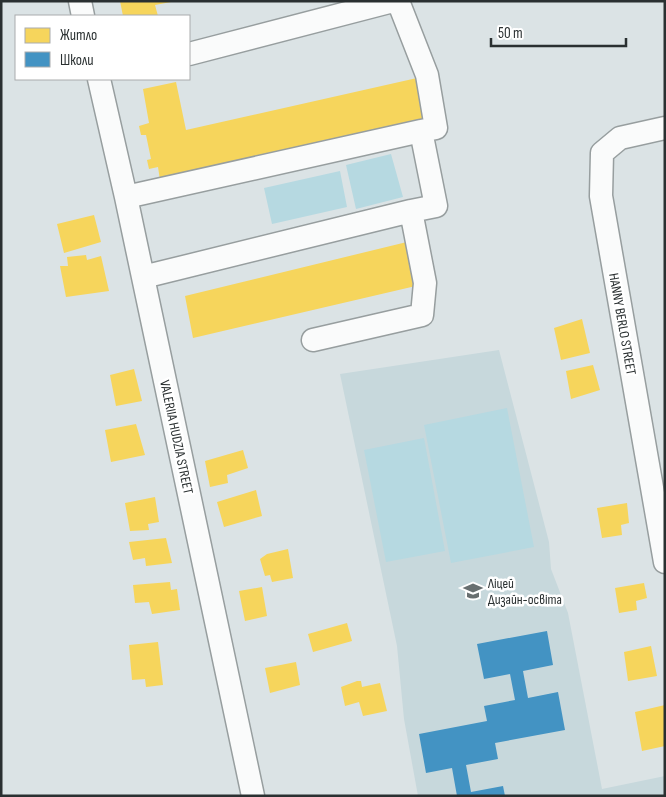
<svg xmlns="http://www.w3.org/2000/svg" width="666" height="797" viewBox="0 0 666 797" font-family="'Sofia Sans Condensed',sans-serif">
<style>
.built{fill:#c7d8dc}
.green{fill:#b6d9e1}
.homes{fill:#f6d55c}
.schools{fill:#4393c3}
.lines{fill:none;stroke-linecap:round;stroke-linejoin:round}
.minor-casing{stroke:#979e9f;stroke-width:25}
.minor{stroke:#fafbfb;stroke-width:22}
.labels{text-anchor:middle;stroke-width:5;stroke-linejoin:round;paint-order:stroke}
.street-label{font-size:14px;fill:#2a3031;stroke:#fff}
.poi-label{font-size:14px;fill:#2a3031;stroke:#fff;text-anchor:start}
</style>
<rect width="100%" height="100%" fill="#dbe3e5"/>
<path class="built" d="M499,350L549,542L551,569L568,613L602,789L665,776V796H418L404,719L397,646L340,374Z"/>
<path class="green" d="M391,154L403,197L356,209L346,165Z
M340,171L347,207L272,224L264,188Z
M507,408L534,547L451,563L424,425Z
M424,438L445,551L386,562L364,450Z"/>
<path class="homes" d="M120,1H171V2L155,5L158,16H123Z
M417,78L427,125L160,180L158,167L149,169L147,160L151,159L146,135H141L139,126L149,123L143,89L176,82L186,130Z
M94,215L101,242L64,253L57,224Z
M411,241L420,285L193,338L185,296Z
M86,255L87,260L101,256L109,291L66,297L60,266H68L67,257Z
M582,319L590,353L561,360L554,328Z
M593,365L600,390L571,399L566,371Z
M134,369L142,401L116,406L110,375Z
M136,424L145,455L111,462L105,430Z
M243,450L248,468L227,475L228,483L210,487L205,461Z
M256,490L262,516L224,527L217,502Z
M155,497L159,522L148,524L149,530L130,531L125,503Z
M627,503L629,523L621,525L622,535L602,538L597,508Z
M166,538L172,563L146,566L145,558L133,560L129,542Z
M288,549L293,578L272,582L270,575L265,576L260,559L267,554Z
M170,582L171,590L177,589L180,610L152,614L149,602L135,603L133,585Z
M644,583L647,598L636,601L637,610L619,613L615,588Z
M262,587L267,616L245,621L239,591Z
M347,623L352,641L313,652L308,634Z
M158,642L163,685L146,687L145,679L132,680L129,645Z
M651,646L657,676L628,681L624,652Z
M296,662L300,685L270,693L265,668Z
M357,681H361L362,687L380,683L387,711L363,716L359,702L345,706L341,687Z
M665,705V746L642,751L635,712Z"/>
<path class="schools" d="M547,631L553,665L523,671L528,698L558,692L565,730L495,743L498,759L466,765L471,792L503,786L505,796H457L452,768L426,773L419,734L487,721L484,706L515,700L510,674L484,679L477,644Z"/>
<g class="lines">
<g class="minor-casing">
<path id="minor" d="M80,1L83,16
M398,1L427,75L436,128L421,131
M189,54L393,1
M99,79L126,197L253,796
M665,128L620,138L602,153L601,196L665,562
M126,197L421,131L436,206L411,211
M143,277L411,211L425,283L422,315L313,340"/>
</g>
<use href="#minor" class="minor"/>
</g>
<defs>
<g id="school-bare" transform="scale(1.5)"><path d="M0-5L7-2L0 1L-7-2ZM-4 1L0 2.5L4 1V4Q0 6-4 4Z" fill="#686f70" stroke="#fff" stroke-width="2.5" paint-order="stroke"/></g>
</defs>
<g fill-rule="evenodd">
<use href="#school-bare" x="473" y="591"/>
</g>
<g class="labels">
<g class="street-label">
<text transform="translate(623 324) rotate(80)" y="5">HANNY BERLO STREET</text>
<text transform="translate(177 437) rotate(78)" y="5">VALERIIA HUDZIA STREET</text>
</g>
<g class="poi-label">
<text x="488" y="588">Ліцей<tspan x="488" dy="16">Дизайн-освіта</tspan></text>
</g>
</g>
<rect width="666" height="797" fill="none" stroke="#2a3031" stroke-width="5"/>
<rect x="15" y="15" width="175" height="65" fill="#ffffff" stroke="#aaacad"/>
<rect x="25" y="28" width="25" height="15" fill="#f6d55c" stroke="#aaacad"/>
<text x="60" y="40" font-size="15" fill="#2a3031">Житло</text>
<rect x="25" y="52" width="25" height="15" fill="#4393c3" stroke="#aaacad"/>
<text x="60" y="65" font-size="15" fill="#2a3031">Школи</text>
<path d="M491 38v8h135v-8" fill="none" stroke="#2a3031" stroke-width="2.5"/>
<text x="498" y="38" font-size="15" fill="#2a3031" stroke="#ffffff" stroke-width="4" paint-order="stroke">50 m</text>
</svg>
